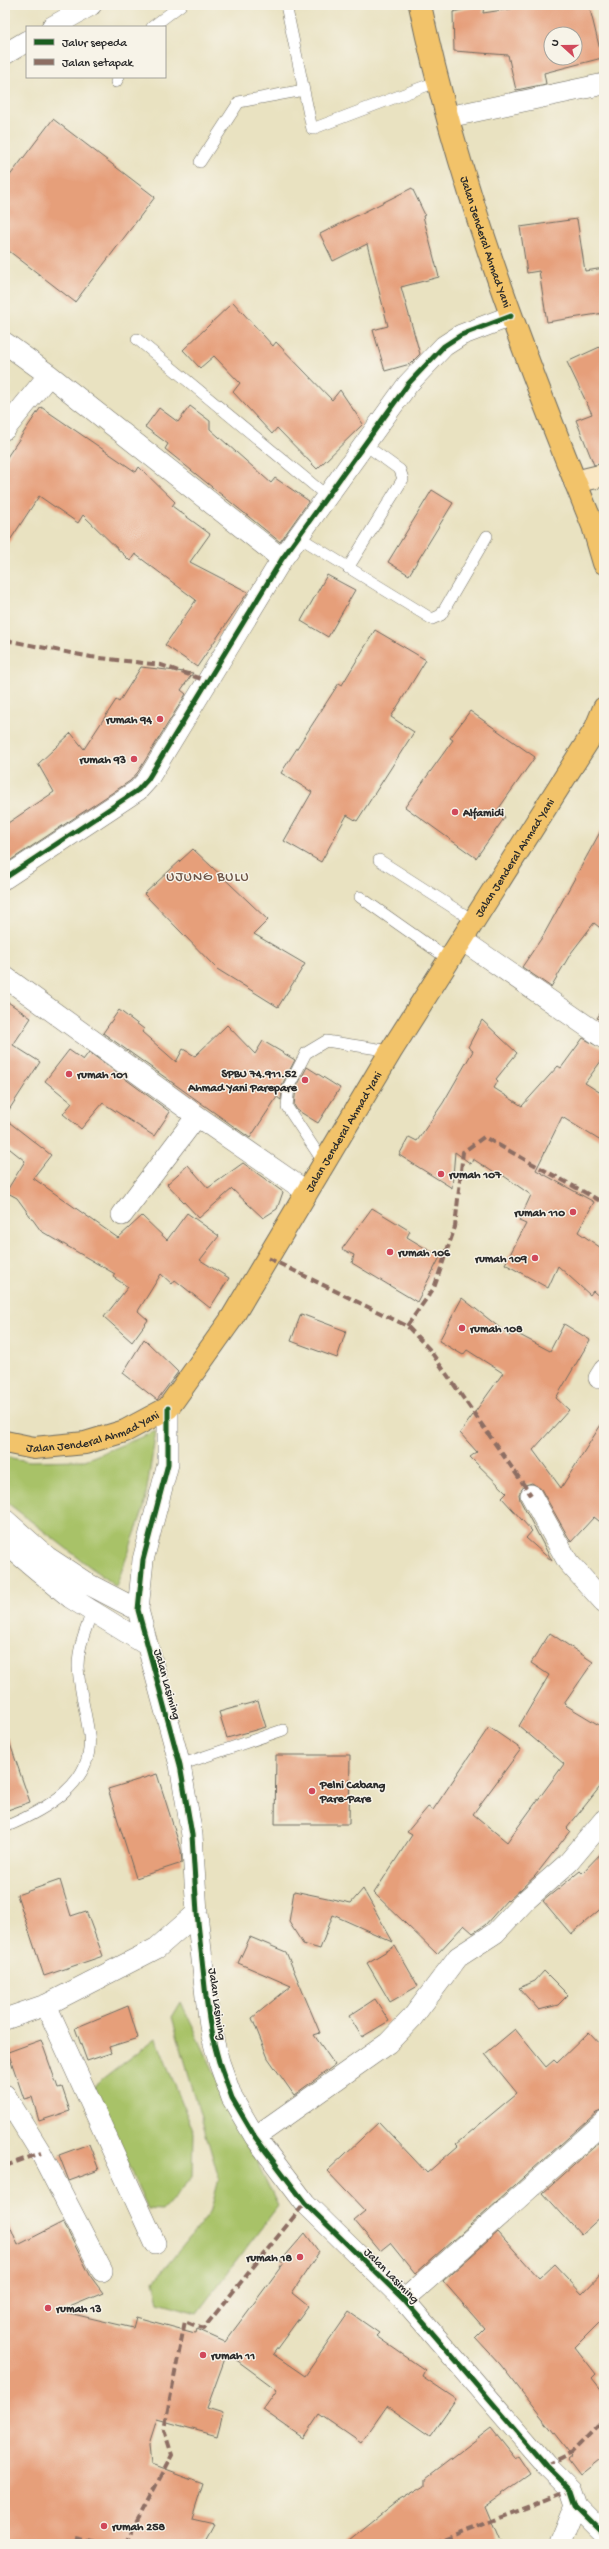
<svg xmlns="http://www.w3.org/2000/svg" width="609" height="2549" viewBox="0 0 609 2549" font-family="'Gochi Hand',sans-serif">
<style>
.green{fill:#a8c267;stroke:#6a7649}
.building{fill:#e69f7a;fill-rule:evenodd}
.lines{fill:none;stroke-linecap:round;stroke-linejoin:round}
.lane-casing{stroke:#6e6b60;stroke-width:12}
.street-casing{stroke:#6e6b60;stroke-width:22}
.secondary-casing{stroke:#6e6b60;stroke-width:24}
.highway-casing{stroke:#6e6b60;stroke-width:24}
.lane{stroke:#fff;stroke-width:11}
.street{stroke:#fff;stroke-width:21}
.secondary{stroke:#fae7c3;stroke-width:22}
.highway{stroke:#f2c36a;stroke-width:22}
.quiet{stroke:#8d6e63;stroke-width:4;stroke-dasharray:8 4;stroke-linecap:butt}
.cycleway-casing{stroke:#f7f3e8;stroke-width:8}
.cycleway{stroke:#1b5e20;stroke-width:5}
.poi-dot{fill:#d1495b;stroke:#f7f3e8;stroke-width:1.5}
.labels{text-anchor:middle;stroke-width:3;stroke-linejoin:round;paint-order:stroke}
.street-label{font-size:12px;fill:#2b2b2b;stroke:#f7f3e8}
.poi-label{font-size:12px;font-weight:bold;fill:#2b2b2b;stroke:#f7f3e8;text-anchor:start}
.quarter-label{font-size:14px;letter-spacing:1px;fill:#6c5447;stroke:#f7f3e8}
</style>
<rect width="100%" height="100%" fill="#f7f3e8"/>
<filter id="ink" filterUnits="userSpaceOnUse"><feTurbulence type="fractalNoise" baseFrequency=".025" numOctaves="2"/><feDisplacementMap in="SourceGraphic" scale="8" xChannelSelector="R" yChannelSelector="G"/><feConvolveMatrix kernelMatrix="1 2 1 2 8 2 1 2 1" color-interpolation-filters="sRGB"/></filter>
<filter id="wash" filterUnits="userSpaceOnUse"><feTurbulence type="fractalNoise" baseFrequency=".012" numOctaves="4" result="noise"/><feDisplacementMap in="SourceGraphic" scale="16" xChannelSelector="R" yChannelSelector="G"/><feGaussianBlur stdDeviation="0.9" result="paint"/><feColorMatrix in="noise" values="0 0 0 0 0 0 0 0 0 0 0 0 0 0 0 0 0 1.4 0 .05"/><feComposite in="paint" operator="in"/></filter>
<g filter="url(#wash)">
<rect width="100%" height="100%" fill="#e9e2c1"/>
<path class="green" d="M156,1431L144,1508L116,1587L5,1501V1457L29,1461L85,1460Z
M181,2002L278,2206L197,2313L159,2302L154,2281L210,2213L219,2179L172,2017Z
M156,2038L194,2133L193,2177L162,2211L148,2210L93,2087Z"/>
<g id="blocks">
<path class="building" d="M484,5L483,13L536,5H589L602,58L544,73L546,84L516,90L508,55L454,51L453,12ZM551,34H575V58H551Z
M53,119L155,197L75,302L5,248V182Z
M412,188L425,215L423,216L439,277L401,287L420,354L410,364L385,371L373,330L388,326L367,244L333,261L320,234Z
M577,219L585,271L604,268V313L547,322L539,271L527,273L520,227Z
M233,302L273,346L276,342L332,400L340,390L363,424L317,469L277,428L272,434L233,392L240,383L214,356L200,368L183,350Z
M604,345V463L594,465L576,420L592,414L567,362Z
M190,406L210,421V429L271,483L275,478L309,501L280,542L165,449L168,444L145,427L159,408L178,422Z
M41,407L136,472L139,467L175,502L172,506L210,534L190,562L248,592L197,667L165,645L196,600L135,554L130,561L83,515L78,523L39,496L5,548V460Z
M432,490L453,503L409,575L388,562Z
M327,575L355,590L328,637L301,621Z
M375,630L426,660L391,717L414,732L357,821L347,815L321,862L284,841L312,792L281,773L339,683L342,685Z
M141,667L193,673L181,690L186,694L138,772L130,781L5,864V825L54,792L38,764L71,733L84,749L116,700L119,702Z
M470,711L535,757L497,811L505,817L476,858L405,807L453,740L450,738Z
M604,825V931L594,923L571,953L551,987L522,967L543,936Z
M193,849L268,920L254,934L305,964L278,1007L217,969L144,894Z
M5,1000L31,1018L13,1045L40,1062L5,1116Z
M604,1008V1023L597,1018Z
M119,1010L144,1029L142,1032L176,1062L183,1049L195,1056L227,1025L255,1054L263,1041L295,1060L283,1083L281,1100L277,1097L250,1138L103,1033Z
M482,1020L517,1053L496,1079L498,1081L494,1088L522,1106L558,1066L561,1068L583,1038L604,1050V1057L585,1083L604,1095V1143L562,1117L536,1170L594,1202L578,1232L604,1250V1301L593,1291L590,1295L558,1266L548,1288L505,1264L526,1224L519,1221L531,1195L501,1174L499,1176L473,1159L471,1164L455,1152L452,1188L399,1155L409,1137L417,1141L443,1103L473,1051L468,1047Z
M69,1050L83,1060L89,1052L170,1112L154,1136L103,1103L81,1129L63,1114L72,1103L45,1081Z
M307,1067L340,1088L318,1123L297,1110L294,1105L296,1088Z
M5,1119L51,1155L33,1178L118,1238L142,1216L167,1240L187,1213L219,1236L200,1260L229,1278L210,1308L175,1280L172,1284L161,1274L138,1311L148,1320L132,1342L104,1317L128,1287L113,1277L115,1274L41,1231L17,1198L6,1192L25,1161L5,1145Z
M243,1163L283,1192L277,1209L263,1218L232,1189L199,1218L167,1184L188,1165L208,1188Z
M372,1208L410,1231L407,1237L440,1257L417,1302L352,1263L354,1255L342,1249Z
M462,1298L510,1336L512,1331L550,1351L564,1324L590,1340L556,1398L569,1410L533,1450L561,1488L604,1420V1525L594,1517L571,1542L541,1489L532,1483L525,1485L519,1494L520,1500L552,1561L526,1538L532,1531L502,1498L507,1493L470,1457L477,1452L460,1433L503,1373L467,1350L463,1355L439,1341Z
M301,1314L346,1331L337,1358L291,1341Z
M144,1339L178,1372L157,1400L123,1373Z
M550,1633L593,1662L564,1704L604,1728V1782L567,1828L570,1831L535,1876L508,1901L507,1900L485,1925L473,1933L464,1925L437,1954L374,1893L412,1835L407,1832L428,1807L433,1810L489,1727L521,1749L473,1814L507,1842L564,1764L519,1726L549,1675L531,1663Z
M258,1701L266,1727L227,1738L219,1712Z
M5,1738H8L30,1802L5,1811Z
M276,1755H350L349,1824H275Z
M157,1774L181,1850L182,1863L136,1878L108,1789Z
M604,1850V1906L571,1934L543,1901L580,1871L582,1873Z
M60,1880L71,1916L86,1911L103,1956L44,1976L17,1895Z
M363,1889L393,1942L333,1915L320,1949L303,1944L289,1922L294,1891L351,1903Z
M250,1937L286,1952L320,2033L314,2035L335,2065L294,2095L268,2058L252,2018L291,1986L238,1963Z
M395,1946L418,1986L390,2002L367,1963Z
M544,1971L568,1995L558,2005L539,2010L519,1988L535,1981Z
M375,1999L389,2021L362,2037L349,2016Z
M128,2006L138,2038L109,2047L111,2053L87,2061L75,2028Z
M515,2029L546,2067L554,2060L557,2063L589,2032L604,2048V2110L596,2113L415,2274L390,2243L380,2251L354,2220L365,2211L327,2171L379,2122L427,2173L458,2146L456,2144L517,2093L485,2054Z
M41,2040L58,2088L62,2087L70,2111L39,2121L32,2097L24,2099L8,2052Z
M604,2138V2214L581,2235L543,2193Z
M89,2144L99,2170L69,2181L59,2155Z
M5,2214L18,2245L63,2222L91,2277L103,2293L60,2311L133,2328L136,2317L195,2333L196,2329L225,2342L283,2264L280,2262L305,2233L319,2252L292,2293L308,2306L273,2354L305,2376L349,2312L379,2333L376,2336L425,2370L422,2376L456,2399L430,2436L387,2406L361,2443L319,2414L303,2438L263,2410L277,2390L227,2353L207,2408L223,2413L217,2436L157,2419L149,2444L151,2465L203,2484L192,2519L214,2524L203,2544H5Z
M498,2232L539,2278L554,2264L582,2294L604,2271V2318L575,2347L596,2374L592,2378L604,2393V2456L580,2475L568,2459L572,2456L500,2364L475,2337L484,2328L443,2281Z
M491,2428L515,2458L518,2456L530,2474L485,2506L501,2544H344L395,2503L425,2485V2479Z"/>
</g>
</g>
<g filter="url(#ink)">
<use href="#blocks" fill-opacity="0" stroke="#6e6b60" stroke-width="1"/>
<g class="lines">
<g class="lane-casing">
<path id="lane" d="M286,5L312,129L436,82
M152,27L181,5
M116,82L119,77
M200,162L239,102L304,90
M137,339L328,497
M299,537L432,619L441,615L487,536
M348,568L403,479L400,470L364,444
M379,860L474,921
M360,897L448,959
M324,1163L287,1107L289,1086L306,1053L326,1041L391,1051
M180,1765L283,1730
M5,1827C43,1811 95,1784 89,1735C86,1712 79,1689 78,1666C78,1645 88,1626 93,1607"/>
</g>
<g class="street-casing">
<path id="street" d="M52,27L91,5
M5,54L27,41
M448,117L604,84
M5,343L49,375L282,559
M5,429L49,375
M5,878L138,790L148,779L282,559L408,384L444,346L461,335L511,316
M462,940L604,1038
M5,977L197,1116L307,1192
M122,1215L197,1116
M599,1378L604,1370
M168,1408V1464L143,1560L138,1610L180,1765L192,1835L197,1913L206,1997L211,2032L219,2062L232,2098L255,2137L305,2203L404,2300L546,2465L571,2490L576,2505L604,2533
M531,1495L568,1562L604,1602
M5,1520L47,1557L88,1584L138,1610
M5,1543L71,1598L147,1645
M46,2005L155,2243
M5,2019L46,2005L157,1948L197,1913
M5,2095L41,2153L102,2271
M255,2137L388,2043L412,2018L458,1957L495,1933L525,1901L568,1863L604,1820
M404,2300L604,2122
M560,2544L576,2505"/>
</g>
<g class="secondary-casing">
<path id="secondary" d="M575,482L604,475"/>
</g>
<g class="highway-casing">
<g id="highway">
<path id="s1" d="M420,5C458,185 524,356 593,526L604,563"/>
<path id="s2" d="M5,1442L34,1448L85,1443L125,1431L168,1408L230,1321L391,1051L595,730L604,708"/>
</g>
</g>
<use href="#lane" class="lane"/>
<use href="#street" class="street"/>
<use href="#secondary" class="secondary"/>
<use href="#highway" class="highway"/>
<path class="quiet" d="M5,640L91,657L161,665L207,681
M268,1258L407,1326L429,1349L531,1495
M407,1326L434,1288L455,1227L463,1152L484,1137L604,1203
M5,2166L41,2153
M546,2465L572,2452L604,2420
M76,2538L102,2544
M125,2544L172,2455L164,2430L185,2321L203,2329L305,2203
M432,2544L571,2490"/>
<g class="cycleway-casing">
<path id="cycleway" d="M5,878L138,790L148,779L282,559L408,384L444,346L461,335L511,316
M168,1408V1464L143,1560L138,1610L180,1765L192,1835L197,1913L206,1997L211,2032L219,2062L232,2098L255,2137L305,2203L404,2300L546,2465L571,2490L576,2505L604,2533"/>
</g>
<use href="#cycleway" class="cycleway"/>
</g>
</g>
<g class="poi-dot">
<circle cx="160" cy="719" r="4"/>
<circle cx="134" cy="759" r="4"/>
<circle cx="455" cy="812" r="4"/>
<circle cx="69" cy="1074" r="4"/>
<circle cx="305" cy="1080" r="4"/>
<circle cx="441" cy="1174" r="4"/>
<circle cx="573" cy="1212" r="4"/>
<circle cx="390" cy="1252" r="4"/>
<circle cx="535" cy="1258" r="4"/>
<circle cx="462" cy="1328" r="4"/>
<circle cx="312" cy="1791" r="4"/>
<circle cx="300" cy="2257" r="4"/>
<circle cx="48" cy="2308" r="4"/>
<circle cx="203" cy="2355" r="4"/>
<circle cx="104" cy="2526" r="4"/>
</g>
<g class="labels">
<g class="street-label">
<text dy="4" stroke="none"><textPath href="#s1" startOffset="246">Jalan Jenderal Ahmad Yani</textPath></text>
<text dy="4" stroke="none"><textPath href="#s2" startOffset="822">Jalan Jenderal Ahmad Yani</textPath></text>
<text dy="4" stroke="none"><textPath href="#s2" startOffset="499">Jalan Jenderal Ahmad Yani</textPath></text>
<text dy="4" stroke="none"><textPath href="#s2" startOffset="91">Jalan Jenderal Ahmad Yani</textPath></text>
<text transform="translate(168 1684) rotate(74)" y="4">Jalan Lasiming</text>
<text transform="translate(218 2004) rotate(82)" y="4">Jalan Lasiming</text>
<text transform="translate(392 2275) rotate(45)" y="4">Jalan Lasiming</text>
</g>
<g class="poi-label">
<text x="152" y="723" text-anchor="end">rumah 94</text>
<text x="126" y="763" text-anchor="end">rumah 93</text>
<text x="463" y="816">Alfamidi</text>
<text x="297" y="1077" text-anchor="end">SPBU 74.911.52<tspan x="297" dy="14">Ahmad Yani Parepare</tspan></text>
<text x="77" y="1078">rumah 101</text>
<text x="449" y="1178">rumah 107</text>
<text x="565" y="1216" text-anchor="end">rumah 110</text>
<text x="398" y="1256">rumah 106</text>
<text x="527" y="1262" text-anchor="end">rumah 109</text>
<text x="470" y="1332">rumah 108</text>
<text x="320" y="1788">Pelni Cabang<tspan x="320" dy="14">Pare-Pare</tspan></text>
<text x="292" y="2261" text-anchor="end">rumah 18</text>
<text x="56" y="2312">rumah 13</text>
<text x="211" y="2359">rumah 11</text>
<text x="112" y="2530">rumah 258</text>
</g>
<g class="quarter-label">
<text x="208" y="880">UJUNG BULU</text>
</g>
</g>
<rect width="609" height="2549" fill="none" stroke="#f7f3e8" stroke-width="20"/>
<rect x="26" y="26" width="140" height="52" fill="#f7f3e8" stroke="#a5a39c"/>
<rect x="34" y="39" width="20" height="6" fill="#1b5e20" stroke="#a5a39c"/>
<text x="62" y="46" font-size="12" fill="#2b2b2b">Jalur sepeda</text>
<rect x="34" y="59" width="20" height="6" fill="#8d6e63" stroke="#a5a39c"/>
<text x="62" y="66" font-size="12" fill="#2b2b2b">Jalan setapak</text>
<g transform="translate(563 46) rotate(291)"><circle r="19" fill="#f7f3e8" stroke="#a5a39c"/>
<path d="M0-3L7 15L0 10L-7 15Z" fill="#d1495b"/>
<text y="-6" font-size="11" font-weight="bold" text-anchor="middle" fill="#2b2b2b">U</text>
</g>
</svg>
